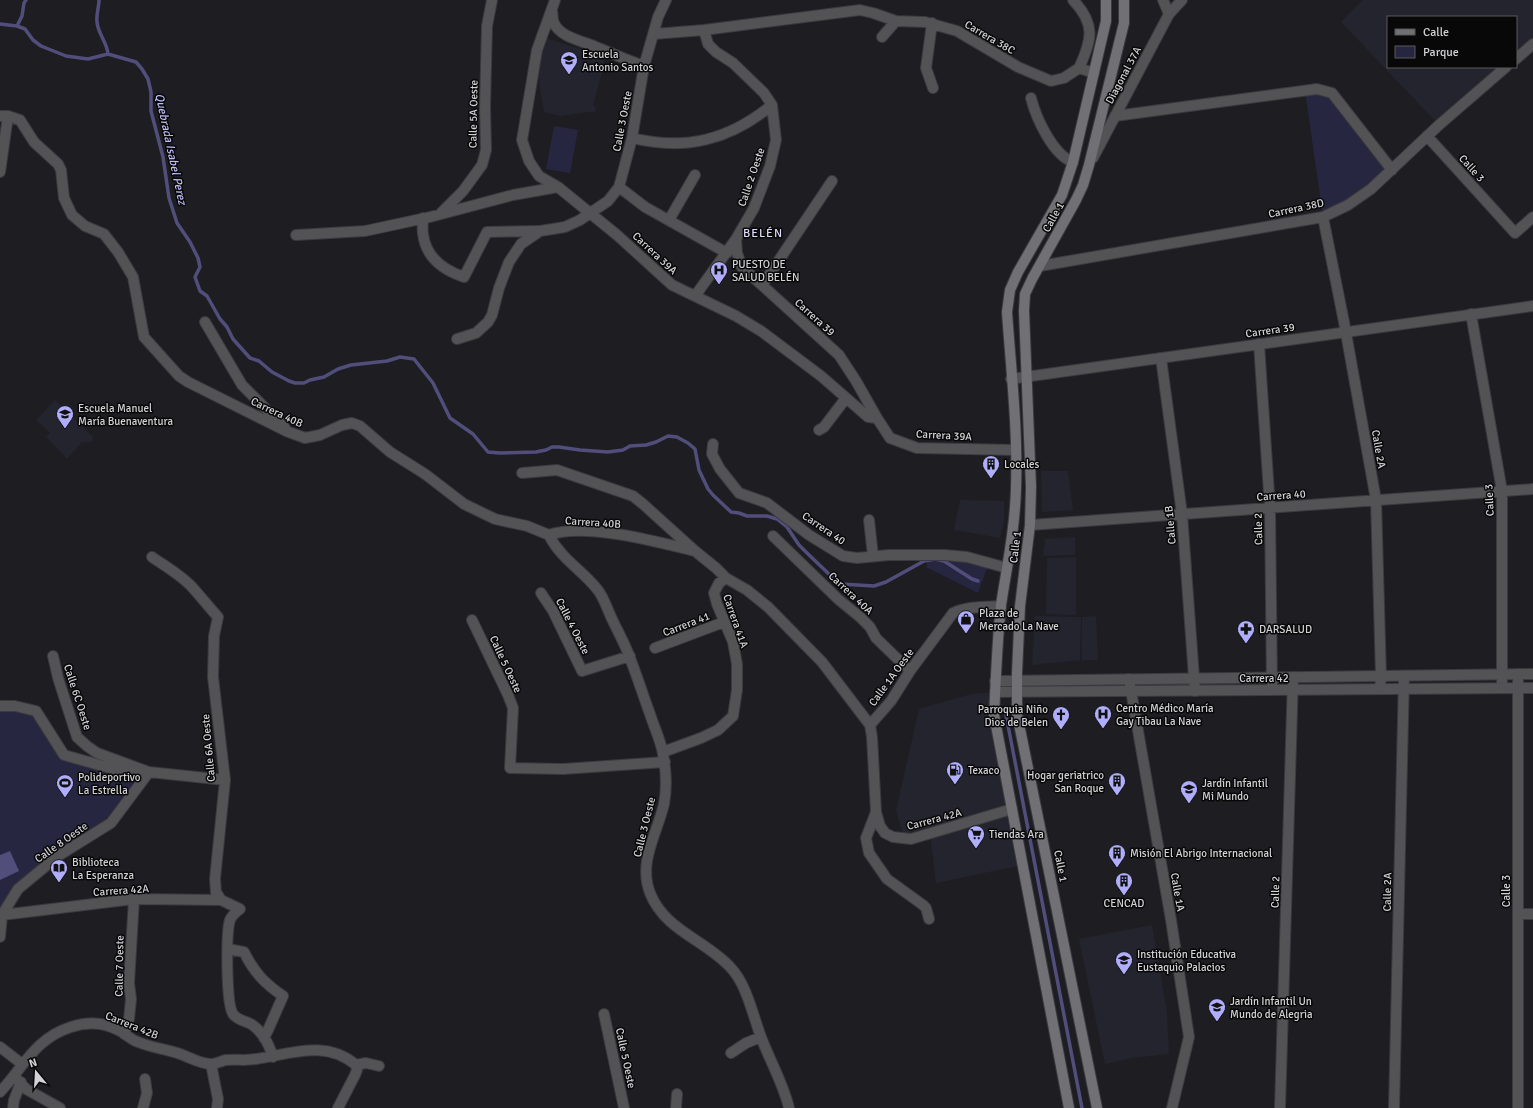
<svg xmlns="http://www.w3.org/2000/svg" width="1533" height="1108" viewBox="0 0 1533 1108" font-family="Signika,sans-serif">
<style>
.built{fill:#24242e}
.green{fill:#272640}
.water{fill:#514e7c}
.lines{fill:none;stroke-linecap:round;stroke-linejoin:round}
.stream{stroke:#514e7c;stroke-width:3.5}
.minor-casing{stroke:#3a3a3f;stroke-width:12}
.tertiary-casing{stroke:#3a3a3f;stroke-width:12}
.secondary-casing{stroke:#3a3a3f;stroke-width:12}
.minor{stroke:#535355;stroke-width:10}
.tertiary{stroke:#535355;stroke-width:10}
.secondary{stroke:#717175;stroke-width:10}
.labels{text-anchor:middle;stroke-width:3;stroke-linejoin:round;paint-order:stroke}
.street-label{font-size:11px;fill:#d3d3d6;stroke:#080809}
.poi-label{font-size:11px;fill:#d3d3d6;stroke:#080809;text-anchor:start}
.water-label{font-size:12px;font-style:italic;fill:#bfbefa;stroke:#080809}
.neighbourhood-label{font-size:12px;letter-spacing:1px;fill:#dedefc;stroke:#080809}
</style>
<rect width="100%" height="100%" fill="#1d1d22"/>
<path class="built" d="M1363,0H1533V44L1516,59V17H1388V67H1506L1439,125L1341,22Z
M546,38L605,57L603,71L600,79L593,106H596L595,112H588L561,116L544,112L537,70Z
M55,400L93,437L92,442H82L67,459L46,437L50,433L36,420Z
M1041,471H1068L1073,510L1042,512Z
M960,500L1004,501V522L1000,538L954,530Z
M1075,537V555L1043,556L1045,539Z
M1076,557V615L1046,614L1047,558Z
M1035,616L1081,617L1080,660L1032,665Z
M1096,616L1098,660H1082V617Z
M995,692L1023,865L936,883L930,834L904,839L896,810L919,709L971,694Z
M1152,925L1167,1012L1169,1054L1132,1058L1105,1064L1079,939Z"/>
<path class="green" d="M1305,91L1332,93L1392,170L1323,217Z
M554,126L578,130L570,173L546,169Z
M929,556L988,565L978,593L926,567Z
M0,706L36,711L64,755L149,772L111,823L58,856L0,912Z"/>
<path class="water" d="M10,851L19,871L0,880V855Z"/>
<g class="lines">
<path class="stream" d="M99,0C99,7 96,15 97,22C98,34 107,42 108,54
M0,24L17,26L25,29L33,40L41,46L66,56L88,59L108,54
M17,26L22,16L24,3L26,0
M108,54L136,62L142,69L148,79L151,92V111L163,157L169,198L177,223L190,242L198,258L200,267L195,277L200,291L207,296L220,319L227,327L233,339L250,358L259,361L272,372L289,381L295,383H304L310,380L324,377L338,369L351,365L387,361L400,357L414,359L433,383L450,418L473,434L488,452L500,453L536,452L546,450L552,447H559L580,450L608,452L623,450L630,446L646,445L656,442L668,436L677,437L688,443L695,449L699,470L708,489L713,495L731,512L739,513L747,516H767L777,519L787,527L799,545L807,553L832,577L841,584L874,586L886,582L924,561L935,559L944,561L972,579L978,581
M1006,715L1082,1108"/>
<g class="minor-casing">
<path id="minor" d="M555,0L537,50L522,140L529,161L539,176L558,187L617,235L672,285L736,316L761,331L821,376L868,417L877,418L890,438L917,448L1016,450
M1073,0C1096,24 1092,40 1079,68
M1163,0L1169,14
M552,11C553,15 552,20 554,23C560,37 582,41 594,46C611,53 627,60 644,66
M932,23L926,68L933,88
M654,34L704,30L860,10L873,13L896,21L925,22L957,31L1018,67L1051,81L1064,78L1079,68L1094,73
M882,37L896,21
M1516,59L1533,44
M1031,98C1036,118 1053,155 1073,162
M0,116H8L20,120L34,142L58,164L61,170L64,198L72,215L85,226L104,234L118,252L133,277L144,337L179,376L188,382L286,431L305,438L320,435L342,425L352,423L360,426L390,452L425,474L464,504L495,519L527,526L549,535C585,522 658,542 695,551
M1115,116L1317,89L1332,93L1392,170
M1427,136L1515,233L1533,217
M632,138C686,151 729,140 772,105
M0,172L8,116
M619,187L645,207L727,253
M441,213L463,191L482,165L486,150L485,106L487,26L492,0
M1323,217L1344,322L1376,500L1381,676L1380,689
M423,218C423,223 422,229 423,234C426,258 443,270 464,277L487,232L539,231
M669,220L695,175
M296,235L365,231L430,217L513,195L558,187
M736,239L737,253L742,267L839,355L856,381L877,418
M1040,266L1323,217L1348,205L1371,189L1439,125L1506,67
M763,284L832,181
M695,296L736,239L754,208L770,166L776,140L772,105L764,93L733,63L716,52L708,44L704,30
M1471,314L1502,491V688
M205,322L242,385L285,428
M457,339L476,333L488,322L492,315L499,288L509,262L521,244L540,231L565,227L580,220L608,201L619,187L632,138L644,66L658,17L666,0
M1259,344L1270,508L1272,690
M1161,358L1182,514L1195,691
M819,430L824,427L846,398
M713,444L712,454L720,469L739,493L767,503L809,535L843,556L857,558L889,555H945L967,557L1007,568
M522,473L557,470L633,496L643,504L695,551L716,568L726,578L747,590L768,607L822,662L870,725L872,737L876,812L880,826L885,833L893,837L911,839L1012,809
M869,520L873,556
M1030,525L1533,489
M549,535C560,558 582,570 597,589C604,597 607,609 612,619C618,632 625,644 630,658C637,676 643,695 650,714C654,727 661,741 663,754C666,770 667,788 664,804C657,834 638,862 650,893C665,931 706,940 731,968C747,985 753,1016 761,1037C770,1061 783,1083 789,1108
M773,536L838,599L860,617L870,627L876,638L910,671
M152,557C165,566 181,575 192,587C201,597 209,607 218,617L214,636L213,677L225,780L215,879L216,892L221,900
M541,593L553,611L582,671L630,656
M472,620L508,695L513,708L510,768L563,769L665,762
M655,648L724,622
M53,656L58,678L77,737L87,746L97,753L146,771
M1518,674V1108
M1129,679L1171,920L1189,1037L1172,1108
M0,706H15L36,711L64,755L128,773L149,772L225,780
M870,725L891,701L910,671L953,613C968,606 985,607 1001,606
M663,752L701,738L718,730L733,716L737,690V664L733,642L717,604L714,593L719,583L726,578
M876,812L866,838L869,853L887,879L923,905L926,908L929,919
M1518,914H1533
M2,915L134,899L221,900L240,909C236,912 232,915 230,920C226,932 226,1004 233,1014C237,1020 245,1021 251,1024C262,1031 269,1044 273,1057
M0,937L2,915L18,889L58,856L111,823L149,772
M228,949L244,952C254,972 264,983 283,996L268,1030L264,1038
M604,1014L624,1108
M124,1034L129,1019L131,999L129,983L134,899
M0,1047L22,1064
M731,1053L746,1043L761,1037
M211,1064L218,1099L217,1108
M14,1076L26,1089L60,1108
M0,1092C24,1067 34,1039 71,1027C86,1022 103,1022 118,1030C125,1033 131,1040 138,1042C152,1048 166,1049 180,1054C189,1057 200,1064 211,1064C216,1064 221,1061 226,1060C236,1059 246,1061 256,1059C290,1054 326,1039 356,1065L366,1063L379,1066
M13,1108L14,1100L21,1082
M143,1108L147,1093L145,1079
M338,1108L355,1075L357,1070L356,1065
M676,1108L677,1094
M1280,1108L1293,677
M1394,1108L1404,676"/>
</g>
<g class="tertiary-casing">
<path id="tertiary" d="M1093,158L1169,14L1182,0
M1011,379L1533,306
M995,681L1533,674
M995,692L1533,688"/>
</g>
<g class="secondary-casing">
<path id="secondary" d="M1069,1108L994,715C996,678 997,642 1001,605C1007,566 1015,528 1016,488C1018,429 1011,370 1007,312L1010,290L1018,272L1062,195L1073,162L1106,21V0
M1097,1108L1017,714V673L1020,606L1030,525L1031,487L1024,311L1025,294L1032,279L1076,200L1083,185L1089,165L1124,23V0"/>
</g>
<use href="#minor" class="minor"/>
<use href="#tertiary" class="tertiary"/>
<use href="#secondary" class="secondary"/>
</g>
<defs>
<g id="school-pin" transform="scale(0.9)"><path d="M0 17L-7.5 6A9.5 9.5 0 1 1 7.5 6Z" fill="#b0aefa" stroke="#080809"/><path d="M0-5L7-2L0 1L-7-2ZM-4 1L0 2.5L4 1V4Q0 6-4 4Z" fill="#111"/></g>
<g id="hospital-pin" transform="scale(0.9)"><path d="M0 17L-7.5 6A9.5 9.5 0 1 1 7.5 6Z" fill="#b0aefa" stroke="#080809"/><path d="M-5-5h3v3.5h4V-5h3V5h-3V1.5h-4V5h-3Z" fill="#111"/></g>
<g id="building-pin" transform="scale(0.9)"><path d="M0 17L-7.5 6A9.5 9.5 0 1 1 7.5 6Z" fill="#b0aefa" stroke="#080809"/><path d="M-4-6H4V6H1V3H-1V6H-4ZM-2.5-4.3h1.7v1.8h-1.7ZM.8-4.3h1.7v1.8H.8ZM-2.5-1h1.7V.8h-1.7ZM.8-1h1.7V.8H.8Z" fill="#111"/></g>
<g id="shop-pin" transform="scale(0.9)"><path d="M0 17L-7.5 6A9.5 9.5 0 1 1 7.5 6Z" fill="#b0aefa" stroke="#080809"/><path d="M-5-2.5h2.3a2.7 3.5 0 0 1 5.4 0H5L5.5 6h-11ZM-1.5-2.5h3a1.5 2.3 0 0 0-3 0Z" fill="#111"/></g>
<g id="pharmacy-pin" transform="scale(0.9)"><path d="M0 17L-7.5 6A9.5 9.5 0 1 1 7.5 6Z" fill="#b0aefa" stroke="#080809"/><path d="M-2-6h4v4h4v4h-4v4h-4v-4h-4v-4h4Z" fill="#111"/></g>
<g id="church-pin" transform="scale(0.9)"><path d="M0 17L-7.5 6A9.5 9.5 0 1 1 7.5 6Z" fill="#b0aefa" stroke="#080809"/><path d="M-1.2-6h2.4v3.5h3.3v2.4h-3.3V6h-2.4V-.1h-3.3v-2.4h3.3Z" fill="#111"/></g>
<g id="fuel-pin" transform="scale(0.9)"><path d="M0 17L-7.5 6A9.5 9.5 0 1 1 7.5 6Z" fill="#b0aefa" stroke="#080809"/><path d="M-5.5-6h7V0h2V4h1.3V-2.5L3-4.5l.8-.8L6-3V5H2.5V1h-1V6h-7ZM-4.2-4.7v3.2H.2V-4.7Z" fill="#111"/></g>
<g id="stadium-pin" transform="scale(0.9)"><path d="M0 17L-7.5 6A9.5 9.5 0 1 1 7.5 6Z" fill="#b0aefa" stroke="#080809"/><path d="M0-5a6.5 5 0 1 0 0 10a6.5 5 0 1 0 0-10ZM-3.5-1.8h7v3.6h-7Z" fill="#111"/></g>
<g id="supermarket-pin" transform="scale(0.9)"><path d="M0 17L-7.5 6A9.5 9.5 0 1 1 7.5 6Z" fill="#b0aefa" stroke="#080809"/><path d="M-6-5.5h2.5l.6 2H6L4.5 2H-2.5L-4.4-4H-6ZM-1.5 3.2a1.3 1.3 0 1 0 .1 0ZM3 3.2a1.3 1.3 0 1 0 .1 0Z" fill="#111"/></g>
<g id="library-pin" transform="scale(0.9)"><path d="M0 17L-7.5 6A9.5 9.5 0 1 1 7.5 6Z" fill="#b0aefa" stroke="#080809"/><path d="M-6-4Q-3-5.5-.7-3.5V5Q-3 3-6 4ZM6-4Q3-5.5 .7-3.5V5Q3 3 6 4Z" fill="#111"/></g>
</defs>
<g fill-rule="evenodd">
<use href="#school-pin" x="569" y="60"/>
<use href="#hospital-pin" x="719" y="270"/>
<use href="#school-pin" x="65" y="414"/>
<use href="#building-pin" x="991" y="464"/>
<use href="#shop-pin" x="966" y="619"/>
<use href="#pharmacy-pin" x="1246" y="629"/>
<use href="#hospital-pin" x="1103" y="714"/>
<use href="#church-pin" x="1061" y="715"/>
<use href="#fuel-pin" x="955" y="770"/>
<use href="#building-pin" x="1117" y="781"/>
<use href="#stadium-pin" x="65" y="783"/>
<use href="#school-pin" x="1189" y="789"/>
<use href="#supermarket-pin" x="976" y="834"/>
<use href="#building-pin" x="1117" y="853"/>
<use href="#library-pin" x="59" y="868"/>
<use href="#building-pin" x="1124" y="881"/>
<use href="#school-pin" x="1124" y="960"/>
<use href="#school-pin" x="1217" y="1007"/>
</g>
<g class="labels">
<g class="street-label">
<text transform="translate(990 37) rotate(30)" y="4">Carrera 38C</text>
<text transform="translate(1123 75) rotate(-62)" y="4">Diagonal 37A</text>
<text transform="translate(473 114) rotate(-89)" y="4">Calle 5A Oeste</text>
<text transform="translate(622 121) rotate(-79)" y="4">Calle 3 Oeste</text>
<text transform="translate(1472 168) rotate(48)" y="4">Calle 3</text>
<text transform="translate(751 177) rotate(-71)" y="4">Calle 2 Oeste</text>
<text transform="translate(1296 208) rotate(-12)" y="4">Carrera 38D</text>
<text transform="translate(1053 217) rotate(-61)" y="4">Calle 1</text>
<text transform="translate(655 253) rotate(43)" y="4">Carrera 39A</text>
<text transform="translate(815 317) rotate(42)" y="4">Carrera 39</text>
<text transform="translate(1270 330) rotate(-8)" y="4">Carrera 39</text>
<text transform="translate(277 412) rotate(25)" y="4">Carrera 40B</text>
<text transform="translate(944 435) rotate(3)" y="4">Carrera 39A</text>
<text transform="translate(1379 449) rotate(80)" y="4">Calle 2A</text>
<text transform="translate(1281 495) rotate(-4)" y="4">Carrera 40</text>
<text transform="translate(1489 500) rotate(-93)" y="4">Calle 3</text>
<text transform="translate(593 522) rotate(4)" y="4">Carrera 40B</text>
<text transform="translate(1170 525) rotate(-95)" y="4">Calle 1B</text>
<text transform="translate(824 528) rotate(34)" y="4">Carrera 40</text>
<text transform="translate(1258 529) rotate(-91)" y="4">Calle 2</text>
<text transform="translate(1015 547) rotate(-83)" y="4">Calle 1</text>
<text transform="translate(851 593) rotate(43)" y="4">Carrera 40A</text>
<text transform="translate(736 621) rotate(71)" y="4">Carrera 41A</text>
<text transform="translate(686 624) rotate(-21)" y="4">Carrera 41</text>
<text transform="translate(573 626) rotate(63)" y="4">Calle 4 Oeste</text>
<text transform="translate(506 664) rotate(65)" y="4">Calle 5 Oeste</text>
<text transform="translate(891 677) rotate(-54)" y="4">Calle 1A Oeste</text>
<text x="1264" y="682">Carrera 42</text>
<text transform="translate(78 697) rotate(72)" y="4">Calle 6C Oeste</text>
<text transform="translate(208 748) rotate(-95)" y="4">Calle 6A Oeste</text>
<text transform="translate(934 819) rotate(-15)" y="4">Carrera 42A</text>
<text transform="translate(644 827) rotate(-76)" y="4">Calle 3 Oeste</text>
<text transform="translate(61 842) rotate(-35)" y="4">Calle 8 Oeste</text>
<text transform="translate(1061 866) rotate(79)" y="4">Calle 1</text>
<text transform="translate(121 890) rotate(-4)" y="4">Carrera 42A</text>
<text transform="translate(1506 891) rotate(-90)" y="4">Calle 3</text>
<text transform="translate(1178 892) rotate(80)" y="4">Calle 1A</text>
<text transform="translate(1275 892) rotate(-88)" y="4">Calle 2</text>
<text transform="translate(1387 892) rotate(-89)" y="4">Calle 2A</text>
<text transform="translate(119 966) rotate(-89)" y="4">Calle 7 Oeste</text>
<text transform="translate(132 1025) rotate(22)" y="4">Carrera 42B</text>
<text transform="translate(626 1058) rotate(78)" y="4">Calle 5 Oeste</text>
</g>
<g class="poi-label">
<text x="582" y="58">Escuela<tspan x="582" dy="13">Antonio Santos</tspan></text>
<text x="732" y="268">PUESTO DE<tspan x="732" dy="13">SALUD BELÉN</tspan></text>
<text x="78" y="412">Escuela Manuel<tspan x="78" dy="13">María Buenaventura</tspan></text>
<text x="1004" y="468">Locales</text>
<text x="979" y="617">Plaza de<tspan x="979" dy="13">Mercado La Nave</tspan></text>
<text x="1259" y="633">DARSALUD</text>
<text x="1116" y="712">Centro Médico María<tspan x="1116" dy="13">Gay Tibau La Nave</tspan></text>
<text x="1048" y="713" text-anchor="end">Parroquia Niño<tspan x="1048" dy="13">Dios de Belen</tspan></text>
<text x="968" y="774">Texaco</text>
<text x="1104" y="779" text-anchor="end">Hogar geriatrico<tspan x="1104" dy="13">San Roque</tspan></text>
<text x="78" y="781">Polideportivo<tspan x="78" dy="13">La Estrella</tspan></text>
<text x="1202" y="787">Jardín Infantil<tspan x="1202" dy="13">Mi Mundo</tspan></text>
<text x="989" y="838">Tiendas Ara</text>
<text x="1130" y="857">Misión El Abrigo Internacional</text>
<text x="72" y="866">Biblioteca<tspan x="72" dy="13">La Esperanza</tspan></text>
<text x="1124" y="907" text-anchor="middle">CENCAD</text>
<text x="1137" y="958">Institución Educativa<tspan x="1137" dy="13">Eustaquio Palacios</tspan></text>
<text x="1230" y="1005">Jardín Infantil Un<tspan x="1230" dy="13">Mundo de Alegria</tspan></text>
</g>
<g class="water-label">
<text transform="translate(171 149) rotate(78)" y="4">Quebrada Isabel Perez</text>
</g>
<g class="neighbourhood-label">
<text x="763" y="237">BELÉN</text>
</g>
</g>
<rect x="1387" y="16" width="130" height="52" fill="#080809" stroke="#59595b"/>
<rect x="1395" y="29" width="20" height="6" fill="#717175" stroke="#59595b"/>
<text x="1423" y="36" font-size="12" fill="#d3d3d6">Calle</text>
<rect x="1395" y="46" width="20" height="12" fill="#272640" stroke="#59595b"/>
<text x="1423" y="56" font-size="12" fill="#d3d3d6">Parque</text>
<g transform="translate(36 1072) rotate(342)" stroke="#080809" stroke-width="3" paint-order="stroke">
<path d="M0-3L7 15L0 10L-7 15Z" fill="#d3d3d6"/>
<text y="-6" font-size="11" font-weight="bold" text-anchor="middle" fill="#d3d3d6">N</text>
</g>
</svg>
